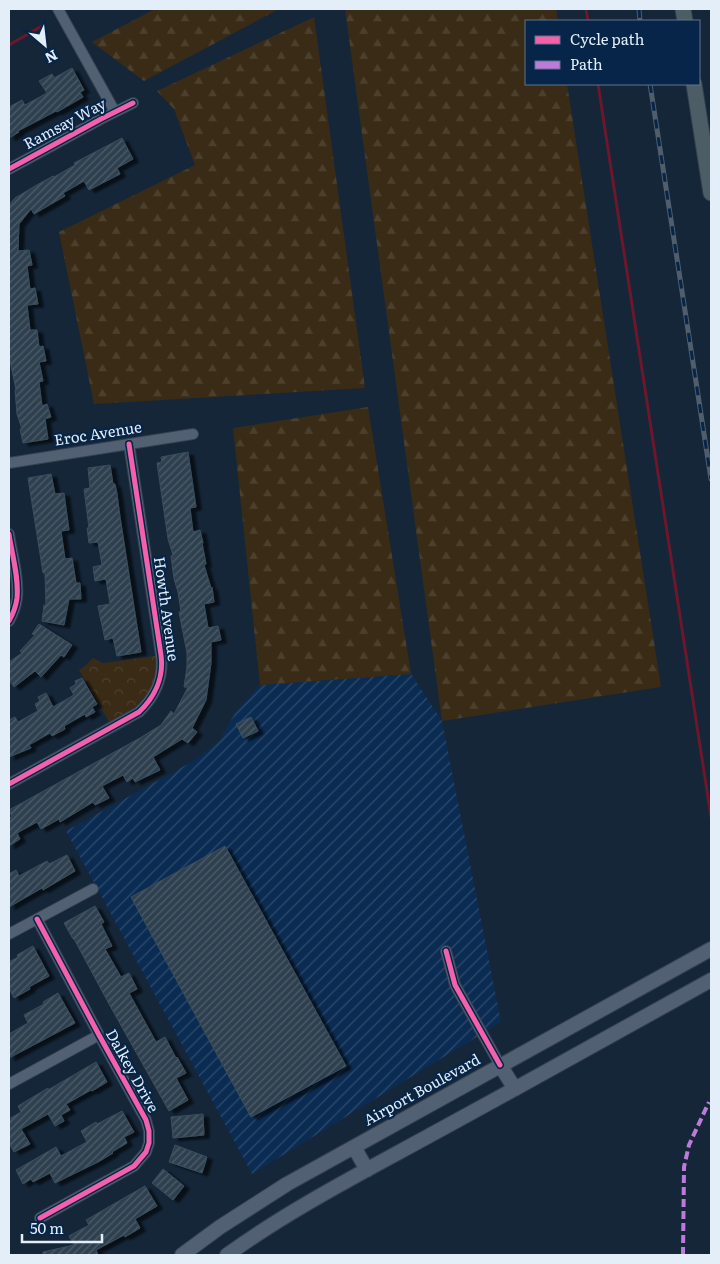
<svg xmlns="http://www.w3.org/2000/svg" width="720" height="1264" viewBox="0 0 720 1264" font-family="Literata,serif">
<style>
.industrial{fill:url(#industrial-furrows)}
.forest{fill:url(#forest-firs)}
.park{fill:url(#park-crowns)}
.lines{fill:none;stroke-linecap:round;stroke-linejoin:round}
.stream{stroke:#6c172b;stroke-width:3}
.building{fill:url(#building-hatch);stroke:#384e5e;filter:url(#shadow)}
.minor-casing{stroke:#36404e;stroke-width:12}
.secondary-casing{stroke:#36404e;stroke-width:16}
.primary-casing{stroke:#36404e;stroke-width:17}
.minor{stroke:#516173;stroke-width:10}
.secondary{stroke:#516173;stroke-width:14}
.primary{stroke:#4c5d66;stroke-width:15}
.rail-casing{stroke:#4f5d6c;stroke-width:5}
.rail{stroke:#062548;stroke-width:3;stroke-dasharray:9;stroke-linecap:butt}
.quiet{stroke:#bd7bd9;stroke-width:4;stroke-dasharray:8 4;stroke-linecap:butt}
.cycleway-casing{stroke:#062548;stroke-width:8}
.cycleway{stroke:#f560ab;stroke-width:5}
.labels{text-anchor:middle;stroke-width:4.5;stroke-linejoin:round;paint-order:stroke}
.street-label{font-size:15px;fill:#e4eef9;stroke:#062548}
</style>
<defs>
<pattern id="industrial-furrows" width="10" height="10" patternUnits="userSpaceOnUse" patternTransform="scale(1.25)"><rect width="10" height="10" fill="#0b2c52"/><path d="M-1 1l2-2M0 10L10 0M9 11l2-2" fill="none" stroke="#2e4b6c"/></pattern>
<pattern id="forest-firs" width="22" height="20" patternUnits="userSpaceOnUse" patternTransform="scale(1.25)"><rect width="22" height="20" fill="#392b16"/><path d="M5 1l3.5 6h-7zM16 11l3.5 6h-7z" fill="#4c402d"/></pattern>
<pattern id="park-crowns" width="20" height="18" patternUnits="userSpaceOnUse" patternTransform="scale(1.25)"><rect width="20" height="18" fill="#392b16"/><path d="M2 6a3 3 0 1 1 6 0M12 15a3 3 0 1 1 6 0" fill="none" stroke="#4c402d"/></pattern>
<pattern id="building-hatch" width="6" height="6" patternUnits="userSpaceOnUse" patternTransform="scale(1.25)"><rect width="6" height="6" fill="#2f414f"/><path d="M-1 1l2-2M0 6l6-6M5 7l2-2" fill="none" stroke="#4d5d69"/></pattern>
<filter id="shadow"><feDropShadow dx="5.5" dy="3" stdDeviation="1" flood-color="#0009"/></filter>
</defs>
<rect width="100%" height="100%" fill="#152639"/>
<path class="industrial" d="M411,674L442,721L501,1022L252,1174L66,831L195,760L219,741L235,713L260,685Z"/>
<path class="forest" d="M155,9H279L144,81L92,42Z
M345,9H556L558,21H526V84H567L661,687L442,721Z
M314,17L365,388L94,404L59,232L195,165L174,109L157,91Z
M368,407L411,674L260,685L233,428Z"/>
<path class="park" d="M161,655L151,699L112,727L79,670L84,667L93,658L103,663Z"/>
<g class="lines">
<path class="stream" d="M586,9L588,21
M9,45L42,26
M598,84L711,817"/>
</g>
<path class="building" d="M72,68L84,90L80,92L83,97L57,112L56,111L18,131L19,132L9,138V107L22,100L25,105L47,93L39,81L52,74L54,78Z
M122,138L133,159L117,168L120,174L89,190L84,181L63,193L65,196L34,214L31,209L19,224L18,251L29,250L32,265L27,266L30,289L35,288L38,304L27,305L30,330H37L39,347L43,346L46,361L39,362L43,381L39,382L42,406L47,404L51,417L45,419L48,439L23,443L20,429H22L17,414L15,390H16L9,356V205L15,198L35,186L53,176L54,177L75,165L74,163Z
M188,452L196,507L190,508L193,532L200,530L203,543H202L206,564L204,565L211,588L212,587L214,602L204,604L208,628L218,626L221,640L211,642V663L206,700L192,728L197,732L188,743L182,739L153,757L160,770L135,782L133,778L127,782L123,775L102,786L109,798L95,805L93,802L60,822L59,819L41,829L37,822L17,833L20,839L9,846V818L12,817L9,810L140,738L161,725L171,711L174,714L188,687H184L187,667V653L179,612H181L178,592L174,579L171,556L173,555L168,539L157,463L162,462L161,457Z
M110,465L113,484H115L117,494L120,517L141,652L117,656L113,638L105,640L101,620V621L98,606L110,604L106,579L95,581L93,567L102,565L98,542L89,543L87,528H89L84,489L90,488L88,468Z
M51,474L55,494L64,493L66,508L69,530L61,531L65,559L72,558L76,583H80L81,599H69L64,625L42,621L44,605L46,606L45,573H43L28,478Z
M39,624L72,645L64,657L61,655L41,677L35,671L14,687L9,680V662L22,653L20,651L35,635L32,634Z
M82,678L97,704L92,707L95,712L86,717L85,714L64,726L65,729L52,736L50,733L29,745L31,748L9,757V720L15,717L18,722L38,711L35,704L40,701L38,697L46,693L53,707L74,695L70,688L76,684L75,681Z
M251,717L258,731L243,738L236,724Z
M225,846L346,1066L251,1117L131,897Z
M67,855L75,871L43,890L42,888L9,907V874L16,870L19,876L47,861L49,864Z
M95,906L104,922L101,924L112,946L105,949L121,977L129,973L137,989L129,993L156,1042L165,1037L176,1058L177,1057L186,1073L176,1078L188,1100L169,1111L109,1004L74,939H73L64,923Z
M33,946L49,976L29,987L30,989L14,998L9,988V962L18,957L17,955Z
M58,993L75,1023L9,1058V1034L28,1023L24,1015L44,1004L43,1002Z
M96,1062L107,1082L92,1091L91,1090L66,1104L70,1110L61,1115L64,1121L55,1126L48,1114L21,1129L30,1144L14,1152L9,1143V1119L21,1112L18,1106L48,1088V1090Z
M122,1111L134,1132L124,1137L127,1143L112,1152L113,1153L98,1162L55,1183L50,1173L33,1182L31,1179L23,1184L16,1170L56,1147L61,1156L87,1142L81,1131L96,1122L97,1124Z
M203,1114L204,1135L173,1138L171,1117Z
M175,1145L207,1157L202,1173L169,1162Z
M163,1169L184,1186L173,1200L152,1183Z
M145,1186L157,1206L135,1219L140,1228L125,1237L124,1235L96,1250L98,1255H43V1252L74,1245L69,1236L89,1225L86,1220Z"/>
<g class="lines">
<g class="minor-casing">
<path id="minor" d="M58,9L115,112
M9,169L101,119L133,103
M9,463L193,434
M9,534C12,554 19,578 17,598C16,606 13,614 9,621
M9,784L139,712C155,697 164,677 161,655L129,444
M37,919L99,1035L146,1120L149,1131V1143L146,1152L134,1166L40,1218
M9,934L93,889
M446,951L455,985L500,1065
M9,1084L99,1035"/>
</g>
<g class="secondary-casing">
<path id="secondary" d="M500,1065L515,1089
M354,1147L367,1170
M182,1255L220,1227L287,1184L711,949
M227,1255C292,1208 365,1171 436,1132C528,1082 619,1031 711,980"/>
</g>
<g class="primary-casing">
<path id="primary" d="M683,9L685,21
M694,84L711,193"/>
</g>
<use href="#minor" class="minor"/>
<use href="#secondary" class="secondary"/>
<use href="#primary" class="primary"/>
<g class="rail-casing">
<path id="rail" d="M639,9L640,21
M650,84L711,479"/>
</g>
<use href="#rail" class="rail"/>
<path class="quiet" d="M683,1255L684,1167L689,1145L709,1102"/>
<g class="cycleway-casing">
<path id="cycleway" d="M9,169L101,119L133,103
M9,534C12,554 19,578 17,598C16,606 13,614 9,621
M9,784L139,712C155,697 164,677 161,655L129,444
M37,919L99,1035L146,1120L149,1131V1143L146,1152L134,1166L40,1218
M446,951L455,985L500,1065"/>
</g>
<use href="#cycleway" class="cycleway"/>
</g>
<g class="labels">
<g class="street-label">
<text transform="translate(65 124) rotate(-28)" y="5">Ramsay Way</text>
<text transform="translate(98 434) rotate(-9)" y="5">Eroc Avenue</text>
<text transform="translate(166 609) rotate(82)" y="5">Howth Avenue</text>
<text transform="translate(132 1071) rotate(61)" y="5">Dalkey Drive</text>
<text transform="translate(422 1090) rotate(-29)" y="5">Airport Boulevard</text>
</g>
</g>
<rect width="720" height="1264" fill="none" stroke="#e4eef9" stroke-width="20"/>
<rect x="525" y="20" width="175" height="65" fill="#062548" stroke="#5f758f"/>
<rect x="535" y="36" width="25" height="8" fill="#f560ab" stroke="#5f758f"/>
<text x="570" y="45" font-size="15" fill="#e4eef9">Cycle path</text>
<rect x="535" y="61" width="25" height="8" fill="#bd7bd9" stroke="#5f758f"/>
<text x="570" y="70" font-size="15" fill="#e4eef9">Path</text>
<g transform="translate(45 45) rotate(152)" stroke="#062548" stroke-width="4" paint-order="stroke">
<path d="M0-4L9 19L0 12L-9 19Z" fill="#e4eef9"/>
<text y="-8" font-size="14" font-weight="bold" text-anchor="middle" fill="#e4eef9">N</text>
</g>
<path d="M22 1234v8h80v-8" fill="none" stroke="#e4eef9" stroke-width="2.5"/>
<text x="30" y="1234" font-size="15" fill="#e4eef9" stroke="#062548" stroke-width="4" paint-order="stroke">50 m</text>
</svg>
